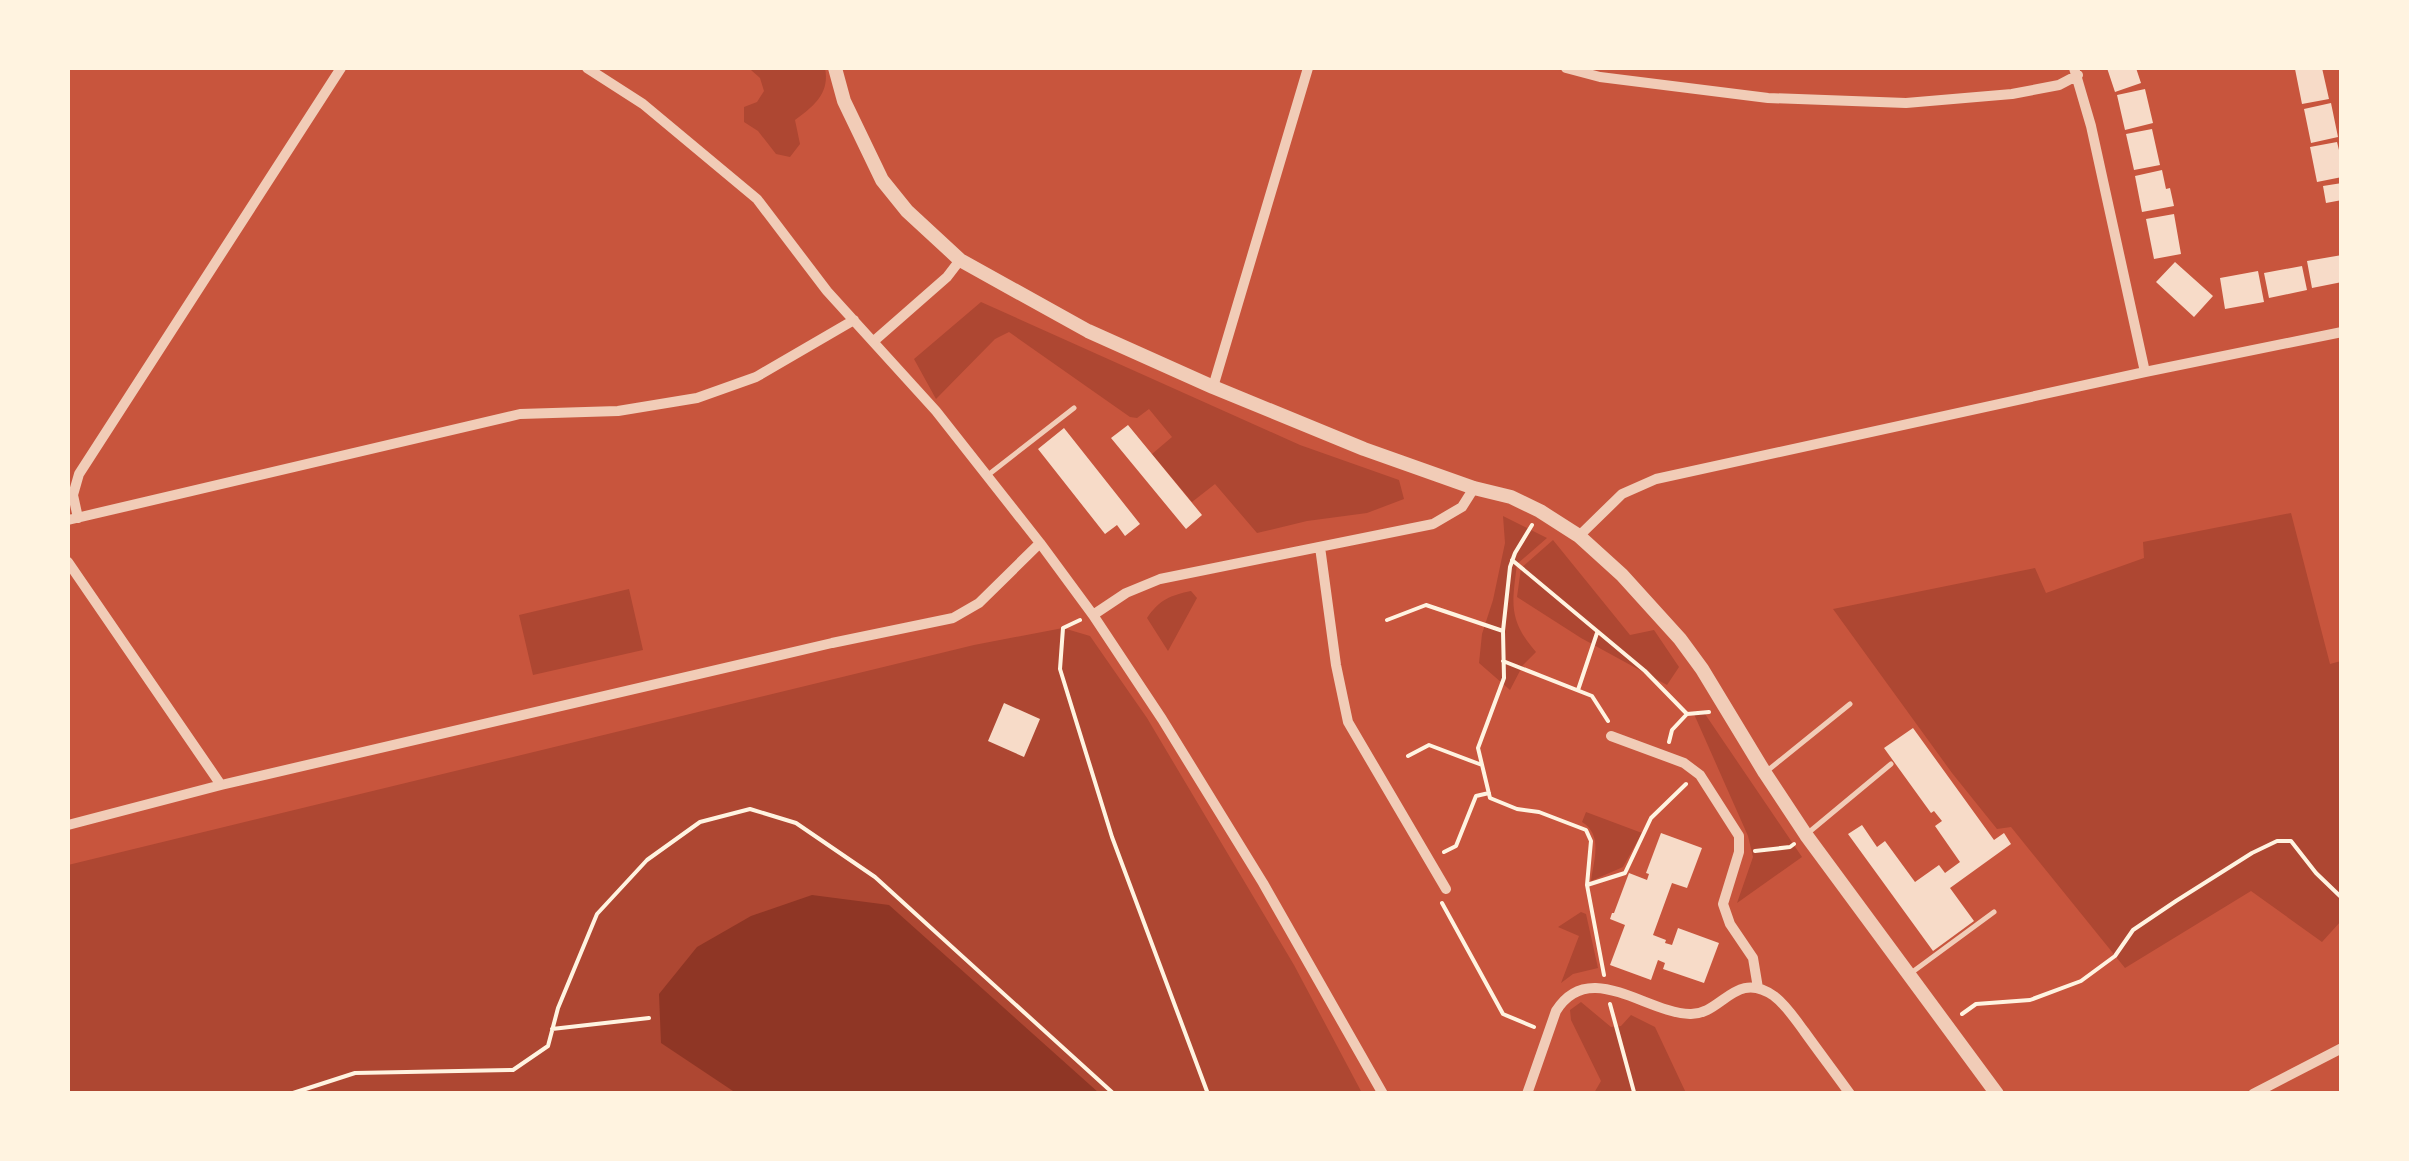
<svg xmlns="http://www.w3.org/2000/svg" width="2409" height="1161" viewBox="0 0 2409 1161" font-family="Lora,serif">
<style>
.green{fill:#ae4732}
.water{fill:#8f3625}
.building{fill:#f7dbc8}
.lines{fill:none;stroke-linecap:round;stroke-linejoin:round}
.path{stroke:#fff3e0;stroke-width:4}
.service{stroke:#f1ccb7;stroke-width:5}
.minor{stroke:#f1ccb7;stroke-width:10}
.tertiary{stroke:#f1ccb7;stroke-width:14}
</style>
<rect width="100%" height="100%" fill="#c8553d"/>
<path class="green" d="M752,68H825C830,93 814,106 795,120L800,144L790,157L776,154L758,131L744,122V107L757,102L764,91L760,78L751,70Z
M981,302L1300,445L1399,480L1404,499L1367,513L1307,521L1257,533L1215,484L1192,502L1152,454L1172,437L1149,409L1137,418L1130,417L1009,332L995,339L936,399L914,359Z
M2291,513L2330,664L2341,661V921L2322,942L2251,891L2125,968L2011,827L1997,829L1952,773L1833,609L2035,568L2046,593L2144,558L2143,542Z
M1503,516L1547,538L1517,564C1512,604 1508,620 1536,652L1523,665L1510,690L1479,663L1482,634L1493,600L1505,543Z
M1553,540L1630,635L1654,630L1679,667L1667,685L1581,638L1517,597L1521,568Z
M629,589L643,650L533,675L519,615Z
M1191,591L1197,598L1168,651L1147,618C1159,600 1171,595 1191,591Z
M1063,628L1090,636L1147,718L1294,965L1362,1093H68V865L974,645Z
M1694,714H1705L1802,857L1737,903L1753,857L1748,836Z
M1586,812L1642,833L1623,867L1591,881C1594,859 1603,835 1582,822Z
M1581,912L1586,914L1598,968L1573,974L1561,983L1579,936L1558,927Z
M1581,1002L1611,1027L1621,1026L1631,1015L1655,1027L1686,1093H1594L1601,1081L1571,1020L1570,1010Z"/>
<path class="water" d="M812,895L889,905L1099,1093H736L661,1043L659,994L697,947L751,916Z"/>
<path class="building" d="M2107,68H2136L2141,83L2115,92Z
M2305,68H2322L2329,99L2302,104L2295,69Z
M2145,89L2153,123L2125,130L2117,95Z
M2331,103L2338,137L2311,143L2304,109Z
M2152,129L2160,165L2134,170L2126,134Z
M2337,142L2342,162V177L2317,182L2310,147Z
M2162,170L2166,189L2170,188L2174,206L2142,212L2135,176Z
M2342,183V200L2326,203L2323,186Z
M2174,214L2181,254L2154,259L2146,219Z
M2342,255V282L2312,288L2307,261Z
M2175,262L2213,296L2194,317L2156,282Z
M2302,266L2307,290L2269,298L2264,273Z
M2258,271L2264,302L2225,309L2220,278Z
M1128,425L1202,515L1186,529L1111,438Z
M1064,428L1140,524L1125,536L1117,525L1105,534L1038,449Z
M1004,703L1040,719L1024,757L988,741Z
M1913,728L1994,840L2004,833L2011,844L1950,888L1974,921L1933,951L1848,834L1862,825L1877,847L1885,841L1915,882L1939,865L1945,873L1960,862L1935,826L1942,821L1934,811L1931,813L1884,748Z
M1661,833L1702,848L1687,888L1672,883L1653,935L1666,940L1665,943L1672,945L1678,928L1719,943L1704,983L1663,969L1665,963L1658,960L1651,980L1610,965L1625,925L1610,919L1612,913H1614L1629,873L1647,880L1649,874L1646,873Z"/>
<g class="lines">
<path class="path" d="M1532,525L1515,553L1510,567L1503,631L1504,678L1478,748L1490,798L1517,809L1539,812L1586,830L1591,841L1587,885L1604,975
M1512,560L1645,671L1687,714
M1080,620L1063,628L1060,669L1112,837L1208,1094
M1387,620L1426,605L1503,631
M1503,661L1592,696L1608,721
M1578,690L1597,633
M1669,742L1672,730L1687,714L1709,712
M1408,756L1429,745L1482,765
M1755,851L1790,847L1794,844
M1444,852L1456,846L1476,796L1489,793
M1587,885L1625,873L1651,818L1686,784
M1442,903L1503,1014L1534,1027
M1610,1004L1634,1092L1638,1094
M1962,1014L1976,1004L2030,1000L2081,981L2115,956L2133,930L2176,901L2252,853L2277,841H2291L2316,873L2342,898
M552,1029L649,1018
M290,1094L355,1073L513,1070L548,1046L558,1008L597,914L647,860L700,822L750,809L796,823L875,877L1114,1094"/>
<path class="service" d="M988,475L1074,408
M1767,771L1850,704
M1808,833L1891,764
M1911,973L1994,912"/>
<path class="minor" d="M587,68L643,104L757,199L827,291L936,411L1040,543L1093,615L1162,719L1263,883L1383,1094
M1566,68L1600,77L1768,98L1906,103L2012,94L2059,85L2078,75
M2074,68L2091,126L2145,372
M874,341L947,277L960,260
M1213,387L1308,68
M78,518L73,495L79,474L341,68
M68,520L520,414L618,411L697,398L756,377L854,320
M1579,536L1622,494L1656,479L2145,372L2342,332
M1320,547L1336,665L1348,722L1446,889
M68,562L221,785
M1093,615L1126,593L1160,579L1433,524L1462,507L1474,488
M1611,736L1684,763L1700,775L1739,836V852L1723,904L1730,924L1753,958L1758,988
M68,825L221,785L832,643L953,618L979,603L1040,543
M1527,1094L1556,1011C1589,958 1646,1013 1690,1014C1722,1015 1735,969 1774,996C1786,1005 1795,1019 1804,1031C1819,1052 1835,1073 1850,1094
M2253,1094L2342,1048"/>
<path class="tertiary" d="M835,68L844,101L882,180L907,211L960,260L1088,331L1213,387L1364,449L1474,488L1511,497L1540,511L1579,536L1622,575L1680,639L1702,669L1765,773L1806,835L1997,1094"/>
</g>
<rect width="2409" height="1161" fill="none" stroke="#fff3e0" stroke-width="140"/>
</svg>
